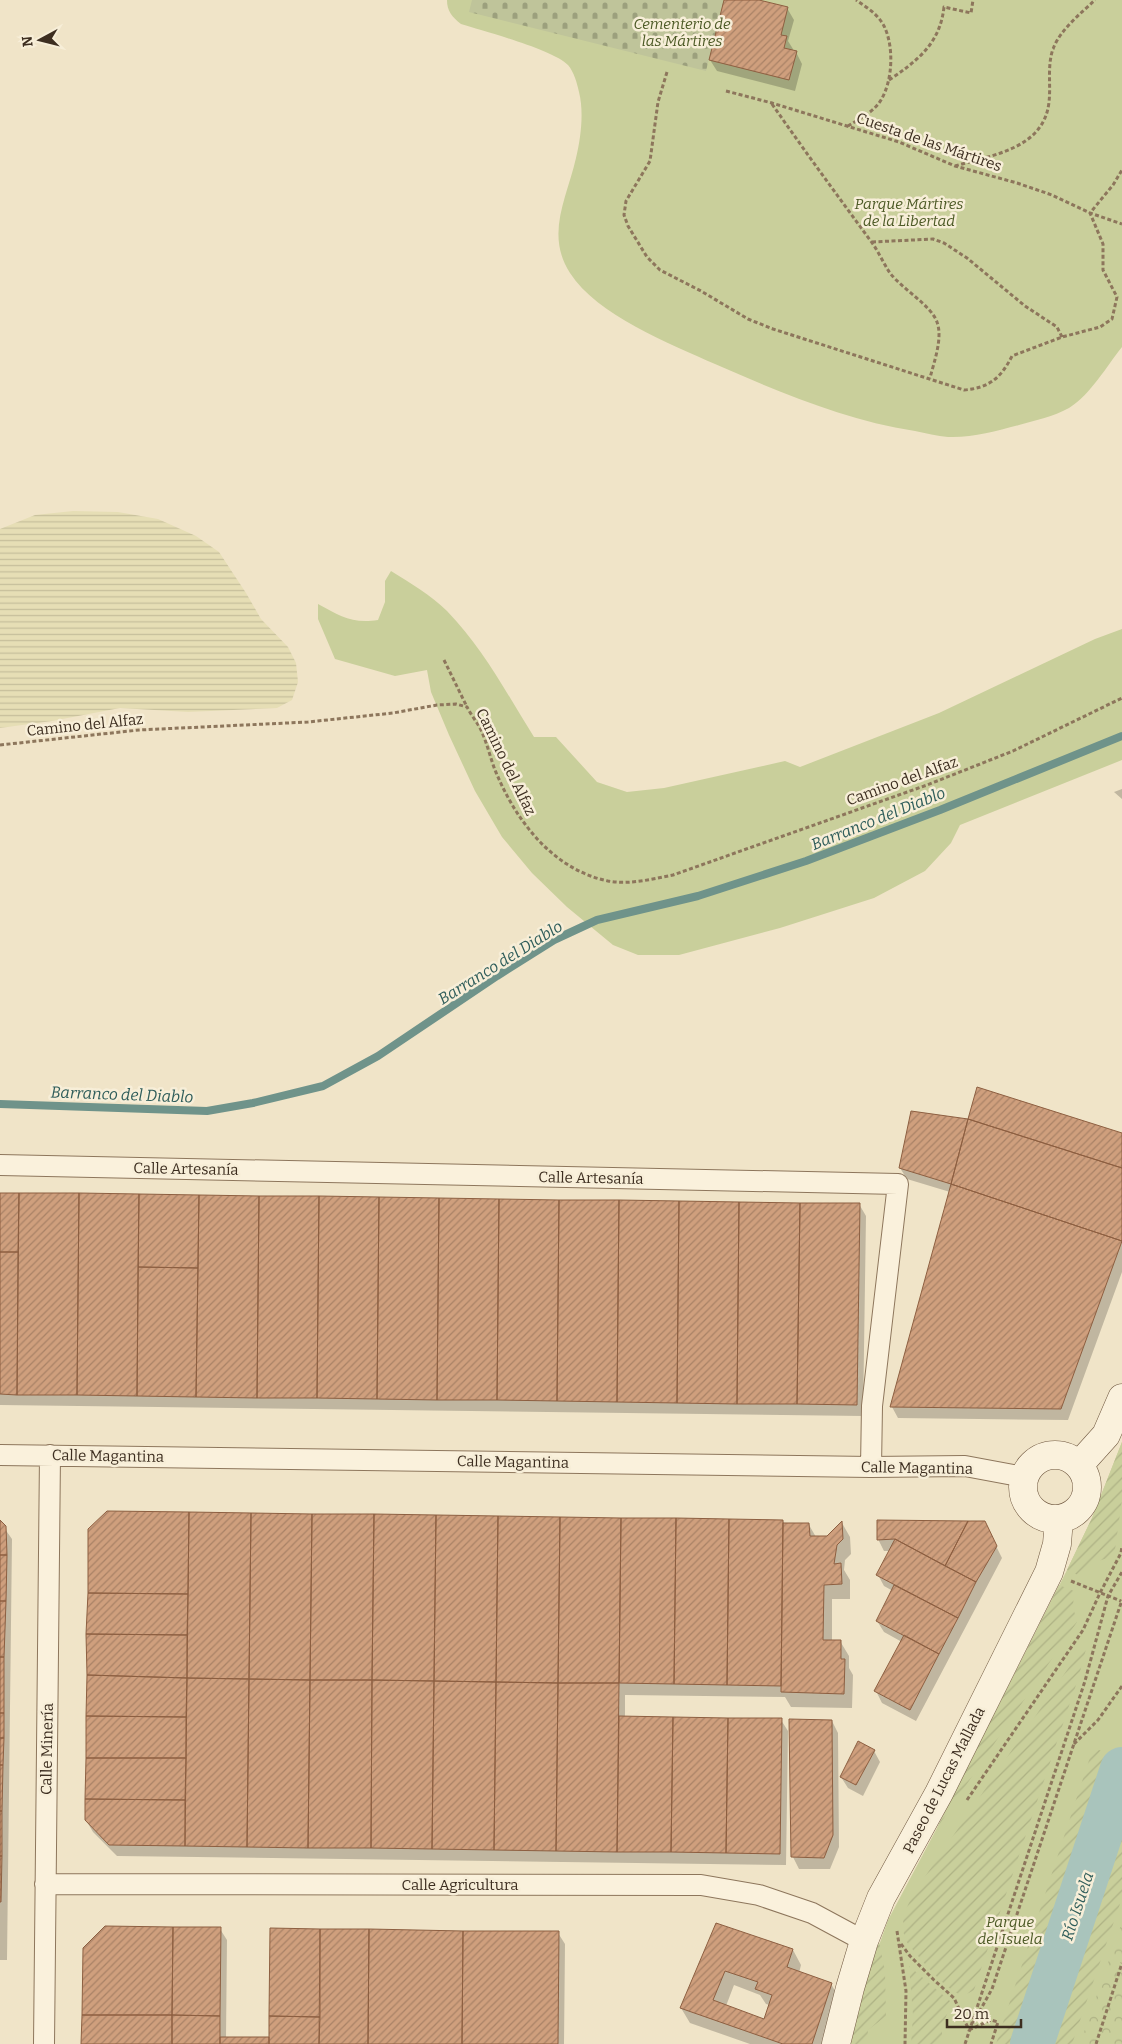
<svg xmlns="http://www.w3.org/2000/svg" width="1122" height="2044" viewBox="0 0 1122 2044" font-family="Bitter,serif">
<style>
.farmland{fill:url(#farmland-rules)}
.green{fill:#c9cf9b}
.forest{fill:url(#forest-crowns)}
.cemetery{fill:url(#cemetery-stones)}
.garden{fill:url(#garden-furrows)}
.shadow{fill:#0003;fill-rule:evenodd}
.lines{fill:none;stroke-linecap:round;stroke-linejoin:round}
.stream{stroke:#6f938a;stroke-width:8}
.river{stroke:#a9c4bc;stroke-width:44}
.building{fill:url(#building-hatch);stroke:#8d5f41;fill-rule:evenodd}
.minor-casing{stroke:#8d765c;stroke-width:22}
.secondary-casing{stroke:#6f573f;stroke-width:29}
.path{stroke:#8d765c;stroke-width:3;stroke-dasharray:4 2.5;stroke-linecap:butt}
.minor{stroke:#faf1dc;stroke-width:20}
.secondary{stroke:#faf1dc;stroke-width:28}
.labels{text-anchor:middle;stroke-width:5;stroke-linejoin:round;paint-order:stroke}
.park-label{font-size:15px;font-style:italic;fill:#4d5a26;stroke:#f7eed8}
.street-label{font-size:15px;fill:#3d2e20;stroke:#f7eed8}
.water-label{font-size:16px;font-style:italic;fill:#2f5d5a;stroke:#f7eed8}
</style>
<defs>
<pattern id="farmland-rules" width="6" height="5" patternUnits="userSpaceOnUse" patternTransform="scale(1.25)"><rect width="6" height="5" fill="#e6deb5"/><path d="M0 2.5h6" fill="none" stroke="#c6bf9b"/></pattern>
<pattern id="forest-crowns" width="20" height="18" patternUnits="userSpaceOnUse" patternTransform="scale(1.25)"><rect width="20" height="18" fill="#c9cf9b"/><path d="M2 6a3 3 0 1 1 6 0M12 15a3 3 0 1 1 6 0" fill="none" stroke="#aeb285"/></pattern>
<pattern id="cemetery-stones" width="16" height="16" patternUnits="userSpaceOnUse" patternTransform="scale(1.25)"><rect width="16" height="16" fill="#bfc49a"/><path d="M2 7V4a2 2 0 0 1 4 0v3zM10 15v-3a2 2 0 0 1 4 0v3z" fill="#9ca07d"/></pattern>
<pattern id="garden-furrows" width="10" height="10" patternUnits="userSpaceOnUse" patternTransform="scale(1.25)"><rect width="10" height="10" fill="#c9cf9b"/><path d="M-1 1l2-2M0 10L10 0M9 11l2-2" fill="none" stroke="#aeb285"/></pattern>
<pattern id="building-hatch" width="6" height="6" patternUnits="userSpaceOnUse" patternTransform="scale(1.25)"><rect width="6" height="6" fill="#cf9f7d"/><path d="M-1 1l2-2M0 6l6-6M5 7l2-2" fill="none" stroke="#a98266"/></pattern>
</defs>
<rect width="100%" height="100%" fill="#f0e4c8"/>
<path class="farmland" d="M73,511L118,512L158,519L196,536L219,552L246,593L261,619L288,647L296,663L298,682L292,700L277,708L188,712L120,708L52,721L0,728V529L35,515Z"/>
<path class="green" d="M447,0H1122V347C1106,367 1091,394 1069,408C1053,417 1036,420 1019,425C996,431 972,438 948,437C937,436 926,433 915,431C845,420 779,392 715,364C670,344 597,315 570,273C545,234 567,198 576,158C581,137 584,112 579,92C577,83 574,72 568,65C554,50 484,31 461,24C452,17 447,11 447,0Z
M391,571C410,583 431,595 447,611C483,648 507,694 534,737H556L597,782L627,792L664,788L785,761L800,767L939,713L1095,639L1122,629V760L960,825L951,843L925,871L874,898L780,928L679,955H638L613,945L567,907L532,873L502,837L475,791L449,735L431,692L427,670L395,676L335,659L318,619V604C340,616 352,624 378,620L385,602V581Z
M1122,1442V2044H849L859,2001L888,1920L937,1828L1067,1570L1092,1518Z"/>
<path class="forest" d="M1122,1922V2044H1080Z"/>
<path class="cemetery" d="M472,0H724L706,71L469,12Z"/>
<path class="garden" d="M1122,1442V1499L1114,1557C1099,1559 1089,1565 1080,1576L1067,1570L1092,1518Z
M1059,1585L1074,1591L1073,1607L1077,1622L937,1828Z
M1089,1638L1078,1679L974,1990C969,1993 964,1996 959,1994C945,1989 915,1953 906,1941C897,1918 910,1900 922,1881Z
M1093,1748L1119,1757L1025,2044H996Z
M1122,1790V1898L1072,2044H1039Z
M879,1942L885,1971L886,2016L868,2030L867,2044H849L859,2001Z
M909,1966L950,2001V2007L942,2026V2044H911L913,2015Z"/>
<path class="shadow" d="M725,0H754L787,8L794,20L788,41L793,49L792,51L796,52L802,64L795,91L717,71L710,60Z
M1122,789V799L1114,792Z
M969,1121L1122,1135V1272L1068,1420L898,1418L892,1407L950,1192L907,1179L900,1168Z
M0,1194L859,1204L866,1216L863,1416L0,1405Z
M107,1512L783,1521L785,1524L809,1525L816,1537H827L842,1523L850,1537L851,1554L845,1560L844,1570L850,1580V1599H832V1641H840L849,1656V1668L853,1675L852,1708L791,1707L785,1697L625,1695V1718L781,1720L788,1731L786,1865L117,1856L93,1832L86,1820Z
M878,1521L984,1522L1002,1558L916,1721L882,1703L876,1691L902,1642L884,1632L877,1621L893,1591L884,1586L878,1575L891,1551H884L878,1539Z
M0,1522L12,1539L7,1960H0Z
M832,1721L838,1733L839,1847L830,1869H799L793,1857Z
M874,1751L880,1762L863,1796L848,1788L841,1777Z
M717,1924L793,1950L801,1965L799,1973L831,1984L840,1999L825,2044H750L690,2023L681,2008ZM734,1985L760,1995L766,2004L770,2005L765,2020L726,2006Z
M220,1929L227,1940L226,2038L270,2039L558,1933L565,1944L564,2044H83Z"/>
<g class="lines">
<path class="stream" d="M0,1104L207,1111L253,1103L323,1086L378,1056L497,976L554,940L597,920L698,896L806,861L940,810L1122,736"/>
<path class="river" d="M1032,2044L1122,1769"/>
</g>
<path class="building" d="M724,0H759L788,7L781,35L787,36L784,48L797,51L789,80L709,60Z
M977,1087L1122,1133V1168L968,1119Z
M911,1111L968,1119L951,1184L899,1168Z
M968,1119L1122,1168V1241L951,1184Z
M951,1184L1122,1241L1061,1409L890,1407Z
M0,1193H19L18,1252H0Z
M19,1193H79L77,1395H17Z
M79,1193L139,1194L137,1396L77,1395Z
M139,1194L199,1195L198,1268L138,1267Z
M199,1195L259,1196L257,1398L196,1397Z
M259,1196H319L317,1398H257Z
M319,1196L379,1197L377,1399L317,1398Z
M379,1197L439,1198L437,1400L377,1399Z
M439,1198L499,1199L497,1400H437Z
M499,1199L559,1200L557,1401L497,1400Z
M559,1200H619L617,1402L557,1401Z
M619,1200L679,1201L677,1403L617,1402Z
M679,1201L739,1202L737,1404L677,1403Z
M739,1202L800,1203L797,1404H737Z
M800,1203H860L857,1405L797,1404Z
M0,1252H18L17,1395L0,1394Z
M138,1267L198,1268L196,1397L137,1396Z
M107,1511L189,1512L188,1594L88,1593V1529Z
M189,1512L251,1513L249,1679L187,1678Z
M251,1513L312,1514L310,1680L249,1679Z
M312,1514H374L372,1680H310Z
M374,1514L436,1515L434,1681L372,1680Z
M436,1515L498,1516L496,1682L434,1681Z
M498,1516L560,1517L558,1683L496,1682Z
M560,1517L621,1518L619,1683H558Z
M621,1518H676L674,1684L619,1683Z
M676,1518L729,1519L727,1685L674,1684Z
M729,1519L783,1520L781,1686L727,1685Z
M0,1520L6,1526L7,1555H0Z
M877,1520L968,1521L945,1566L895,1539L877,1540Z
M842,1521L843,1539L837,1545L834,1564L841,1563L842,1584L824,1585L823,1640H841V1659H845L844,1694L781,1692L783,1523H809L810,1536H827Z
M968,1521H985L997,1546L976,1582L945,1566Z
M895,1539L976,1582L958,1618L876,1575Z
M0,1555H7L6,1601H0Z
M894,1585L958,1618L939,1654L876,1621Z
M88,1593L188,1594L187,1635L86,1634Z
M0,1601H6L4,1657H0Z
M86,1634L187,1635V1678L87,1675Z
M904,1635L939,1654L910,1710L874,1691Z
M0,1657H4V1713H0Z
M87,1675L187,1678L186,1717L86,1716Z
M187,1678L249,1679L247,1847L185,1846Z
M249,1679L310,1680L308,1848L247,1847Z
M310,1680H372L371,1848H308Z
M372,1680L434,1681L432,1849L371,1848Z
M434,1681L496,1682L494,1850L432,1849Z
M496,1682L558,1683L556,1851L494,1850Z
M558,1683H619L617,1852L556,1851Z
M0,1713H4V1738H0Z
M86,1716L186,1717V1758H86Z
M619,1716L673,1717L671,1852H617Z
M673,1717L728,1718L726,1853L671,1852Z
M728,1718H782L780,1854L726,1853Z
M789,1719L832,1720L833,1835L824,1858L791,1857Z
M0,1738H4L3,1765H0Z
M858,1741L875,1750L856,1785L840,1777Z
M86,1758H186L185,1800L85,1799Z
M0,1765H3L2,1811H0Z
M85,1799L185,1800V1846L109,1845L85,1820Z
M0,1811H2V1856H0Z
M0,1856H2L1,1902H0Z
M716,1923L793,1949L787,1967L832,1983L812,2044H783L680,2008ZM725,1971L758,1982L755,1989L772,1995L764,2019L713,2000Z
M105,1926L173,1927L172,2015H82L83,1948Z
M173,1927H221L220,2016L172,2015Z
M270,1928L320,1929V2017L269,2016Z
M320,1929H369L368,2044H319Z
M369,1929L463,1931L462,2044H368Z
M463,1931H559L558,2044H462Z
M82,2015H172V2044H81Z
M172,2015L220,2016V2044H172Z
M269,2016L320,2017L319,2044H269Z
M220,2037H269V2044H220Z"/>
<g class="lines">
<g class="minor-casing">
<path id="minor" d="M0,1165L898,1184L872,1406L871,1467
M0,1455L871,1467L965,1466L1024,1477
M45,1884L701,1885L759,1895L812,1913L864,1941
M44,2044L50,1455"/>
</g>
<g class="secondary-casing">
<path id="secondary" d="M1023 1487a32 32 0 1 1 64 0a32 32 0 1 1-64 0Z
M1079,1465L1106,1435L1122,1398
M836,2044L850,1988L864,1941L881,1898L939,1793L1049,1572L1057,1544L1059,1519"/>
</g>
<path class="path" d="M667,72L658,102L650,161L626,201L624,215L628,226L647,257L660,270L701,291L748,319L773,329L964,390C989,388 1001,378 1012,356L1062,337L1100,327L1112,319L1117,297L1103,270V244L1090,213L1113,185L1122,170
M889,80C917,61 940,44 944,7L971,13L973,0
M726,91L772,103L899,142L955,166L1017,183L1052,195L1090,213L1122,224
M772,104C804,150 837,195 870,240C878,250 883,263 890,273C902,289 931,305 937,322C943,338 934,362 930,378
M848,126C859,119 874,112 881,100C893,80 894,46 884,26C878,14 866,7 856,0
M955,166C992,155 1044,149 1049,102C1051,85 1047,66 1053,49C1060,30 1080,14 1095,0
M872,242L933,239L944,243L967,258L1025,306L1057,327L1062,337
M444,660L467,707
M0,745L139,730L308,722L393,713L437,705L456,704L467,707C471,715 477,722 481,730C488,745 491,762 498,777C519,825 555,870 608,881C630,885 652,879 673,875L927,785L1013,751L1122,698
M1071,1581L1121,1601
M1074,1744L1098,1720L1122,1686
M967,1800L1083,1630L1100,1593L1121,1553L1122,1546
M897,1931L906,1991L905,2044
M901,1944L910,1956L934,1980L954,1998L969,2030
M973,2023L992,1989L1122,1600
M969,2030L991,2020L998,2022L991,2044
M965,2044L1085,1681L1108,1596L1122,1572
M1096,2044L1122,1963"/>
<use href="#minor" class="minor"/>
<use href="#secondary" class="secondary"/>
</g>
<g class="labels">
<g class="park-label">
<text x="682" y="29">Cementerio de<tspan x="682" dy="17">las Mártires</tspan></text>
<text x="909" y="209">Parque Mártires<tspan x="909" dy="17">de la Libertad</tspan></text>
<text x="1010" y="1927">Parque<tspan x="1010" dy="17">del Isuela</tspan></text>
</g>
<g class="street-label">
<text transform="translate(929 142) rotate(19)" y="5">Cuesta de las Mártires</text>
<text transform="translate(85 725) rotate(-6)" y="5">Camino del Alfaz</text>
<text transform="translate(506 762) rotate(64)" y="5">Camino del Alfaz</text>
<text transform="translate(902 781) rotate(-20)" y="5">Camino del Alfaz</text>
<text transform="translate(186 1169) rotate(1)" y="5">Calle Artesanía</text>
<text transform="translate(591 1178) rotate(1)" y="5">Calle Artesanía</text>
<text transform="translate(108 1456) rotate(1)" y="5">Calle Magantina</text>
<text transform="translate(513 1462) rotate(1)" y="5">Calle Magantina</text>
<text transform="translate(917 1468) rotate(1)" y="5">Calle Magantina</text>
<text transform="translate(47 1749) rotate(-89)" y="5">Calle Minería</text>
<text transform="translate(944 1780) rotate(-63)" y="5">Paseo de Lucas Mallada</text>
<text x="460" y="1890">Calle Agricultura</text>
</g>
<g class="water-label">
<text transform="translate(878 818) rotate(-22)" y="6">Barranco del Diablo</text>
<text transform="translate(500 962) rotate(-32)" y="6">Barranco del Diablo</text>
<text transform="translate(122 1094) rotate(2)" y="6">Barranco del Diablo</text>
<text transform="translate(1077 1906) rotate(-72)" y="6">Río Isuela</text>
</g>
</g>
<g transform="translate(40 40) rotate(263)" stroke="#f7eed8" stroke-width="4" paint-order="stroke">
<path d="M0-4L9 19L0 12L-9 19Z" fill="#3d2e20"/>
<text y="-8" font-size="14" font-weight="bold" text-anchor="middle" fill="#3d2e20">N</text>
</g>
<path d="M947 2019v8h74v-8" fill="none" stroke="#3d2e20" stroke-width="2.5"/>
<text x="954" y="2019" font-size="15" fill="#3d2e20" stroke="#f7eed8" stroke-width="4" paint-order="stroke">20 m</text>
</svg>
